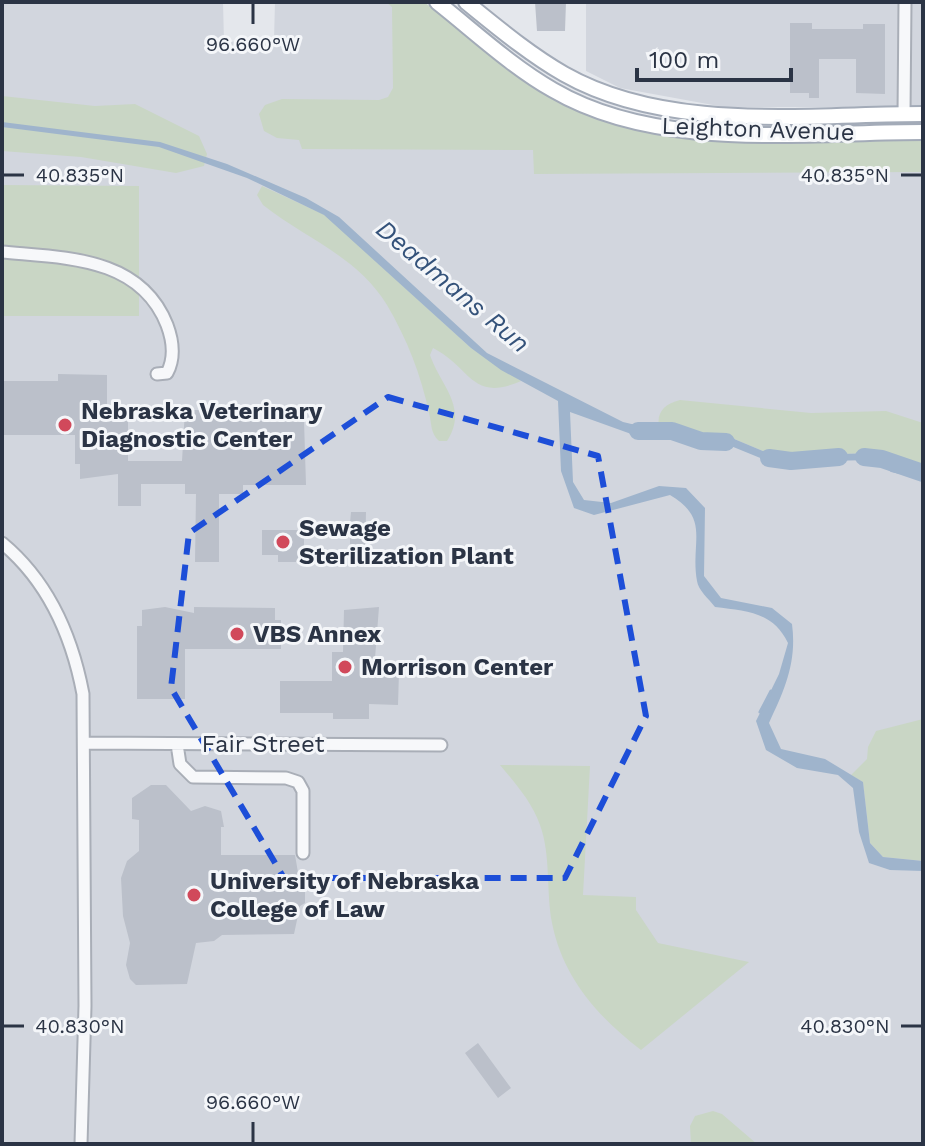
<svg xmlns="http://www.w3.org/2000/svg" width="925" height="1146" viewBox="0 0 925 1146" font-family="'Work Sans',sans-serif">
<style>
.built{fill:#d2d6de}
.green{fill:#c9d6c5}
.water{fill:#9fb4cc}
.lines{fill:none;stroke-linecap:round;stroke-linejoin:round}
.stream{stroke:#9fb4cc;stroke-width:3}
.river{stroke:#9fb4cc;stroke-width:18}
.building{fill:#bbc0ca}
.minor-casing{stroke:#a9aeb7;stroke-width:15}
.major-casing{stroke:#a3abb8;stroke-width:18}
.minor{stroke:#f7f8fa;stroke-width:11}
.major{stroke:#fff;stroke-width:14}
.marked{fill:none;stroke:#1d4ed8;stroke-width:6;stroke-dasharray:16 10;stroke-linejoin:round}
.ticks{fill:none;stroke:#2b3445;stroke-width:3}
.poi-dot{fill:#d1495b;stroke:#f4f6f9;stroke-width:3}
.labels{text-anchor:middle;stroke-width:6;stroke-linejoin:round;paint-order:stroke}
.street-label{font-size:24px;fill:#2b3445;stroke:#f4f6f9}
.poi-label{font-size:24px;font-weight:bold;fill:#2b3445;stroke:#f4f6f9;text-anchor:start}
.water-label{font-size:26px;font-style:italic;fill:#34527a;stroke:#f4f6f9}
.ticks-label{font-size:20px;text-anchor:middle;fill:#2b3445;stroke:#f4f6f9;stroke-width:6;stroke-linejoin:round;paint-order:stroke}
</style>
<rect width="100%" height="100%" fill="#e4e7ec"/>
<path class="built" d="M2,2H223L224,42L274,40L275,2H391L504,91L923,170V1144H2Z
M586,2H923V107H724L620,88L586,71Z"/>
<path class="green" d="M386,2H424L525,78L622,124L923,138V172L534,174L533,150L302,149L299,140L277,138L264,131L259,114L265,105L282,99L379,100L388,97L393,88L392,7Z
M2,96L95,106L135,104L199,136L207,154L204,166L176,173L81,157L2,151Z
M2,185L139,186V316H2Z
M262,186L325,215L471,348L521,381C471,403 471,367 433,348L430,355C440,385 469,407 447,441H439C430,433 432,424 429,413C421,375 407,339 387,305C357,256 306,239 263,205L257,195Z
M680,400L811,413L886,411L923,423V469H899L875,453L775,456L727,436L660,431C655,414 663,404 680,400Z
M923,719V861L883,857L870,843L863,782L851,775L867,759L868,747L876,731Z
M500,765L590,766L583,895L636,897V910L658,943L749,962L641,1050C598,1017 563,978 552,923C546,891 551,855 540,825C532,802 515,783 500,765Z
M713,1111L722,1114L757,1144H691L690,1126L695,1116Z"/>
<path class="water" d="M2,122L160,142L227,164L306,198L339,217L487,353L623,422L661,431L727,436L775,456L875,453L899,469H923V479L891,472L875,460L770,462L726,444L634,435L570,412L573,482L584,500L611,503L659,486L686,488L705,508L704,576L721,598L772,608L792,624C797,662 785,689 769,723L781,749L825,759L863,782L870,843L883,857L923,861V871L890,870L869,863L859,832L853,788L838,775L797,768L766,750L756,721L779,674L788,643C773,612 747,611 715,607C709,599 698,590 697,581C690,542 711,519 670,495L594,515L574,508L561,471L558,401L501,370L471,348L324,215L247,178L159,147L2,127Z"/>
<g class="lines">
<path class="stream" d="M760,712L771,691"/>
<path class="river" d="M638,431H672L701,441L726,442
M864,457L882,459L923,473
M769,458L791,461L839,457"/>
</g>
<path class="building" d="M535,2H566L565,31H537Z
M790,23H812V29H863V24H885V94L856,93V59H819V98H809V93H790Z
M58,374L107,375V405H116V414H128V461H182L185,410H243V420L304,421L306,485H243V494H219V562H195L196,494H185V484H141V506H118V474L80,479V464H75V435H2V381H58Z
M351,512H366L365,555L350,554V537H344V523H350Z
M262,530H304V555H298V562H278V555H262Z
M165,607L194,613V607L275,608V620H281V649H185V699H137V626H142V610Z
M379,607L374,671L399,672L398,705L369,704V719H333V713H280V681H332V652H343L344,610Z
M151,785H166L191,811L205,806L221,811L224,827H221V855H295L300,884L305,886V903L300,906L294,934L222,935L214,941L196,943L187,984L136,985L130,979L126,965L130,943L123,916L121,878L127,861L139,851V820L132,819V798Z
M478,1043L511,1088L498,1098L465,1053Z"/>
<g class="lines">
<g class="minor-casing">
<path id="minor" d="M904,114L905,2
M2,252C64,258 140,256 167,325C173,341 175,358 167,373L157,374
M2,543C49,582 72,636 83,694L85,1006L81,1144
M85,743L441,745
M177,744L180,764L193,777L286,778L298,782L303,791V853"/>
</g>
<g class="major-casing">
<path id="major" d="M437,2C475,32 511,66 553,90C659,152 805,132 923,132
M466,2C497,27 529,54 564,74C668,133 808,114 923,114"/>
</g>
<use href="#minor" class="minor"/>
<use href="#major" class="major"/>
</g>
<path class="marked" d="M388,397L598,456L646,716L565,878H284L171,688L189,533Z"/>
<path class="ticks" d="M253,4V24M4,175H24M901,175H921M4,1026H24M901,1026H921M253,1122V1142"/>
<g class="poi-dot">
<circle cx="65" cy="425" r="8"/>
<circle cx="283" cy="542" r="8"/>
<circle cx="237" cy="634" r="8"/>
<circle cx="345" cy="667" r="8"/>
<circle cx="194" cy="895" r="8"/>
</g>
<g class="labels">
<g class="street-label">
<text transform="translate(758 129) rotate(2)" y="8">Leighton Avenue</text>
<text x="263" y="752">Fair Street</text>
</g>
<g class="poi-label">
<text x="81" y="419">Nebraska Veterinary<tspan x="81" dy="28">Diagnostic Center</tspan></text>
<text x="299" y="536">Sewage<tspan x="299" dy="28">Sterilization Plant</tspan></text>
<text x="253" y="642">VBS Annex</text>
<text x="361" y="675">Morrison Center</text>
<text x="210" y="889">University of Nebraska<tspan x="210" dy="28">College of Law</tspan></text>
</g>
<g class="water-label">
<text transform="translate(453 286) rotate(40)" y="9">Deadmans Run</text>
</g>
</g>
<g class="ticks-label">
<text x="253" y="51">96.660°W</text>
<text x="80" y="182">40.835°N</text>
<text x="845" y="182">40.835°N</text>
<text x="80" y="1033">40.830°N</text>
<text x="845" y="1033">40.830°N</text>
<text x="253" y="1109">96.660°W</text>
</g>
<rect width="925" height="1146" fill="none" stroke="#2b3445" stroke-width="8"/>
<path d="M637 68v12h154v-12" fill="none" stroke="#2b3445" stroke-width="4"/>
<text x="649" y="68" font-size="24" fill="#2b3445" stroke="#f4f6f9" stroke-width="6" paint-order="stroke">100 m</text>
</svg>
